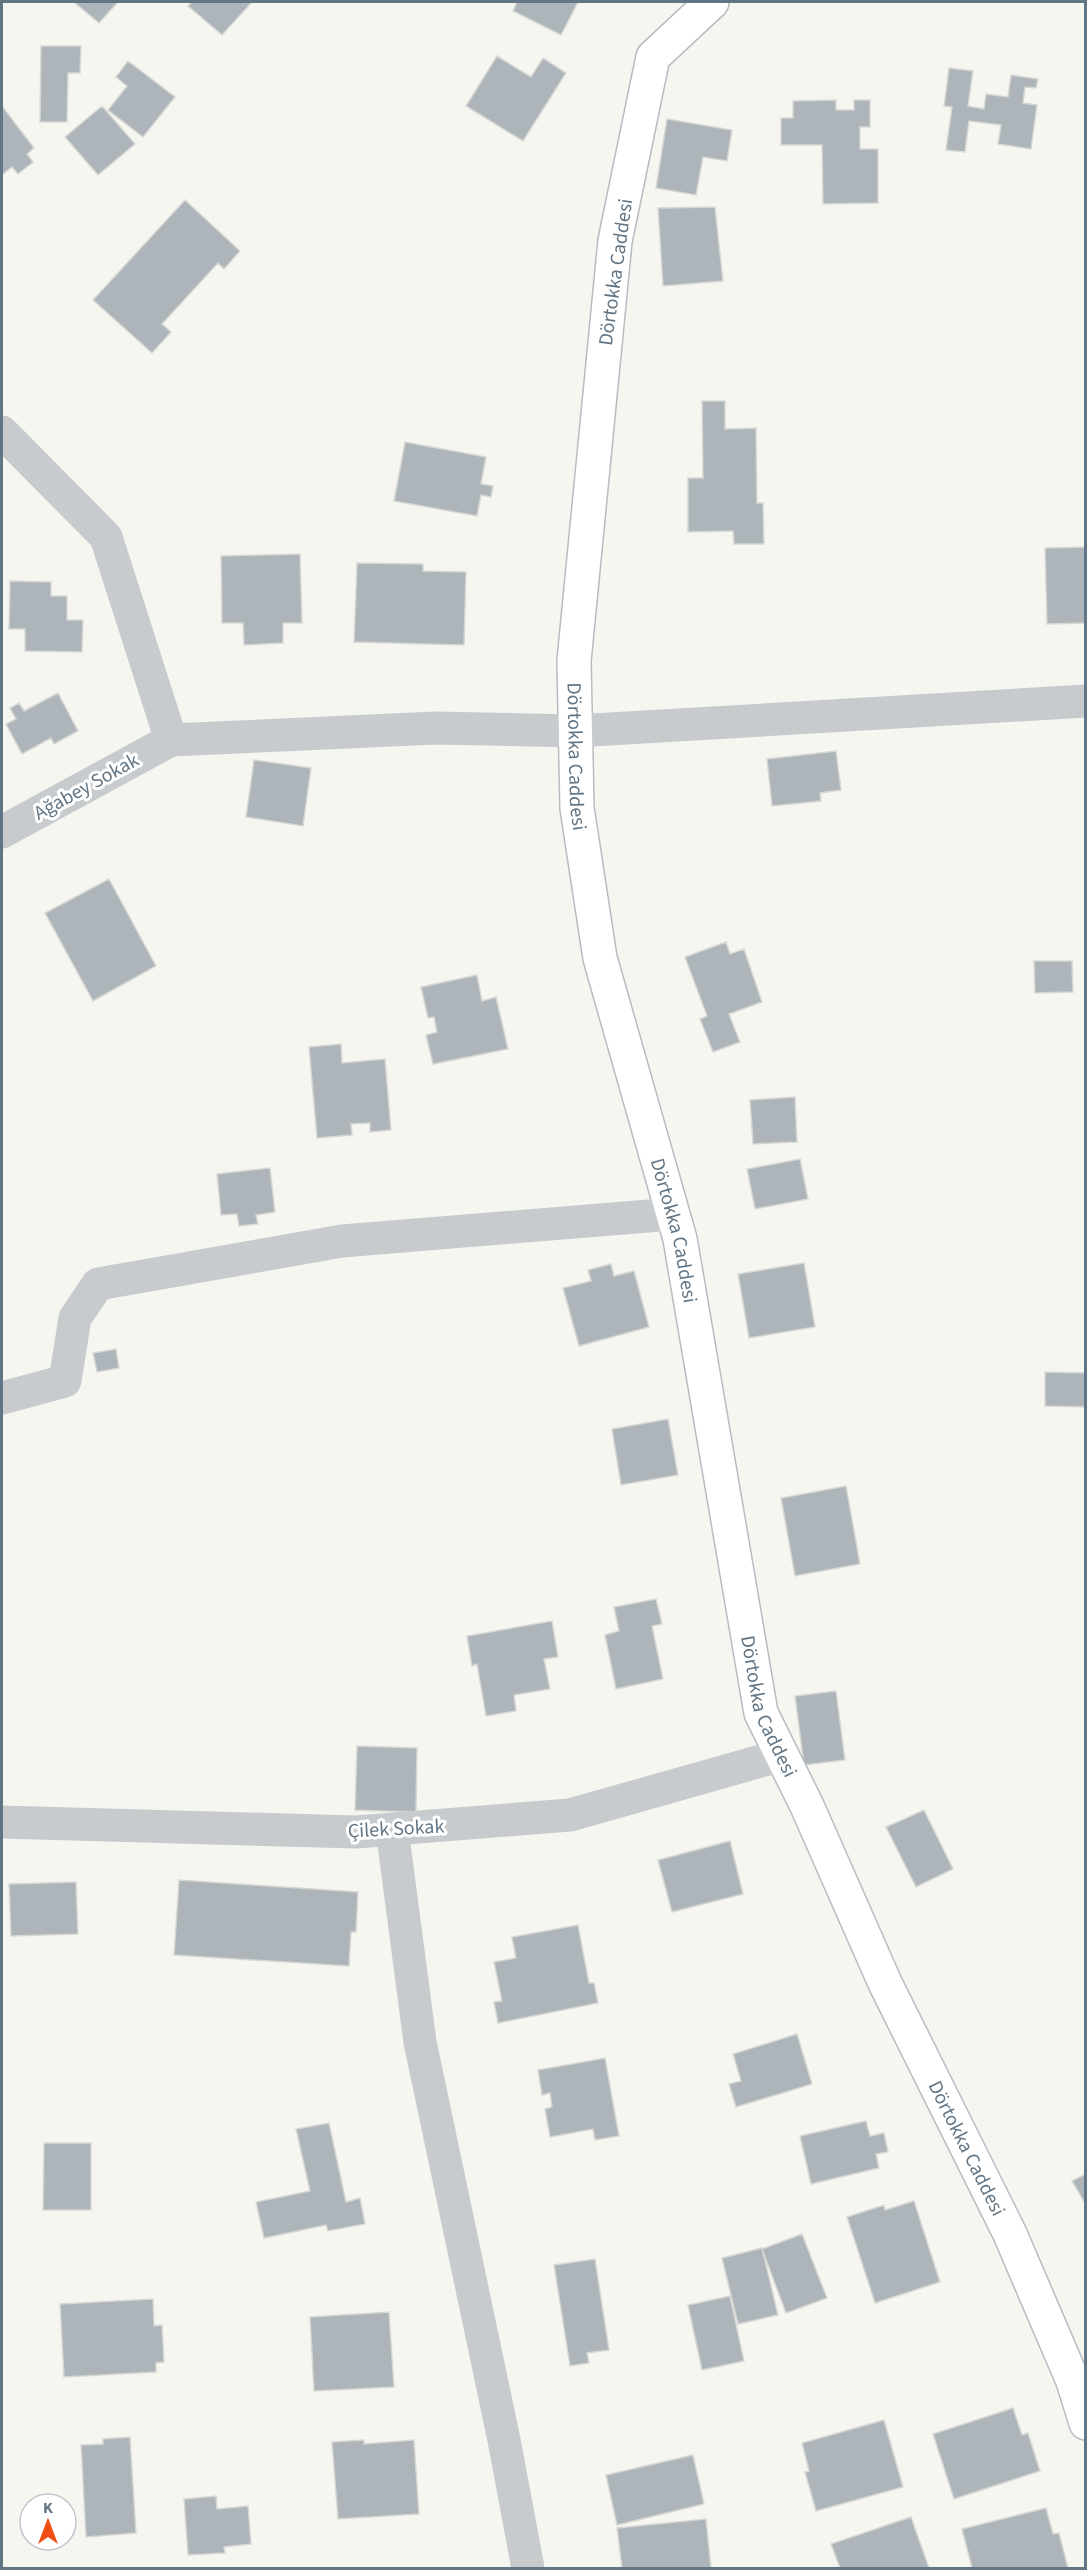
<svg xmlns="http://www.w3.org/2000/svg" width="1087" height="2570" viewBox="0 0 1087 2570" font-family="'Source Sans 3',sans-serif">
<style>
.building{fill:#adb5ba;stroke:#d7d7d4;stroke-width:1.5}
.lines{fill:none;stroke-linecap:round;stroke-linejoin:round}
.secondary-casing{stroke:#b7bcc1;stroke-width:36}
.street{stroke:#c8cbce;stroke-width:33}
.secondary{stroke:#fff;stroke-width:33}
.labels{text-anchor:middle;stroke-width:6;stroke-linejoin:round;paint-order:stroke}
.street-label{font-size:20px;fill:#627585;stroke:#fff}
</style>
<rect width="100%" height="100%" fill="#f6f6f1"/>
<path class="building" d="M74,2H118L99,23Z
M192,2H252L222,35L188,6Z
M517,2H578L561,35L513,11Z
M41,46H81L80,73H68L67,122H40Z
M497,56L531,77L543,58L566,73L523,141L466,106Z
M128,61L175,97L143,137L108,110L127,86L116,77Z
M949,68L973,71L968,106L984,109L986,94L1008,97L1011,75L1038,79L1036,88L1025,87L1023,103L1037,105L1031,149L998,144L1001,125L969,121L965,152L946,150L952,107L944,106Z
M836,100V110H854V100H870V127H860V149H878V203L823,204L822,145H781V118H793V101Z
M2,106L34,148L27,154L33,162L18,174L12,167L2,175Z
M102,106L135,144L98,175L65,137Z
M667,119L732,130L727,161L703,157L696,195L656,188Z
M185,200L240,251L224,269L218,263L162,324L171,332L152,353L93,300Z
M715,207L723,281L663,286L658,208Z
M702,401H725V429L756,428L757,503H763L764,544H734L733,531L688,532V478H703Z
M405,442L486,457L481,484L493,486L491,497L481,495L477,516L394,501Z
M1086,547V623L1047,624L1045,548Z
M300,554L302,623H283V643L244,645L243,623H222L221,556Z
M357,563L423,564V571L466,572L464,645L354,642Z
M10,581L51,582V596H67V620H83L82,652L25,651V629H9Z
M58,693L78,731L54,744L51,738L22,754L6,724L16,719L10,708L19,703L24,711Z
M836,751L841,790L820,793L821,801L772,806L767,759Z
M254,760L311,768L303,826L246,817Z
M109,879L156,966L93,1001L45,913Z
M726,942L730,954L744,949L762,1002L729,1014L740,1042L713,1052L700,1019L707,1016L685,957Z
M1034,961H1072L1073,992L1035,993Z
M477,975L482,1001L496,997L508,1049L433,1064L426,1035L437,1032L434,1017L428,1018L421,987Z
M341,1044L342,1063L385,1059L391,1130L370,1132V1123L351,1124L352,1135L317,1138L309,1047Z
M795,1097L797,1142L753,1144L750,1100Z
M800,1159L808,1199L755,1209L747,1169Z
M270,1168L275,1212L256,1215L258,1224L239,1226L237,1214L221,1215L217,1174Z
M804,1263L815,1327L749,1338L738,1274Z
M611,1264L614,1276L634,1271L649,1327L579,1346L563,1288L591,1281L588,1270Z
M116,1349L119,1368L97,1372L93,1353Z
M1045,1372L1086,1373V1407L1045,1406Z
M668,1419L678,1475L621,1485L612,1429Z
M846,1486L860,1564L795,1576L781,1498Z
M656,1599L662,1624L652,1626L663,1679L616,1689L605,1635L619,1631L614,1607Z
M552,1621L558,1657L544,1659L550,1689L514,1695L516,1711L486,1716L477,1664L472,1666L467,1636Z
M836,1691L845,1760L804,1765L795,1696Z
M357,1746L417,1748L416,1812L355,1810Z
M924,1810L953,1869L916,1887L886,1827Z
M730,1841L743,1894L672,1912L658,1860Z
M179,1880L358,1892L356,1932H351L349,1966L174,1955Z
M76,1882L78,1934L11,1936L9,1884Z
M578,1925L589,1983H594L598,2003L498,2023L494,2002L502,2001L494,1962L516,1958L512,1937Z
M797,2034L812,2084L736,2107L729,2084L741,2081L733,2054Z
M605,2058L619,2136L595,2140L593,2129L550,2137L545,2109L552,2107L550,2093L542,2095L538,2070Z
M866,2121L870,2136L884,2133L888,2152L876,2154L879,2168L811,2184L800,2136Z
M329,2123L346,2202L360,2198L365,2224L328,2231L326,2225L264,2238L256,2202L310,2191L296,2129Z
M44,2143H91V2210H43Z
M1086,2174V2205L1072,2181Z
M914,2201L940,2282L875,2303L847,2217L884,2205L885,2210Z
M802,2234L827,2298L786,2313L762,2249Z
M762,2248L778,2315L738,2324L722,2258Z
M595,2259L609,2350L587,2353L589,2363L570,2366L554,2265Z
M730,2296L744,2361L702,2370L688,2305Z
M153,2299L154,2326L162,2325L164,2362L156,2363V2372L64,2377L60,2304Z
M389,2312L394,2387L314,2391L310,2317Z
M1013,2408L1022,2435L1028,2433L1040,2471L954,2499L933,2434Z
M884,2420L903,2487L816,2511L805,2472L809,2471L802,2443Z
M130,2437L136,2533L86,2537L81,2445L103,2444V2439Z
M364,2440V2444L414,2440L419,2514L338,2519L332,2442Z
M693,2455L704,2504L617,2525L606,2475Z
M216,2496L217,2509L248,2506L251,2544L224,2547L225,2553L188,2555L184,2499Z
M1046,2508L1053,2534L1059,2533L1068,2568H972L962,2529Z
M911,2517L929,2568H840L831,2544Z
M706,2519L711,2568H622L617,2528Z"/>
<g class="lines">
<g class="secondary-casing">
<g id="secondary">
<path id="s1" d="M712,2L653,57L615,241L574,661L577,808L600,958L680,1239L761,1713L807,1806L885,1983L1010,2234L1073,2381L1086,2423"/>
</g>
</g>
<path class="street" d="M2,432L106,537L171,740L436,728L575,731L1086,701
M2,832L171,740
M2,1398L65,1381L75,1318L98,1284L342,1241L673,1214
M2,1822L356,1832L570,1815L782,1755
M392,1829L420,2042L504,2440L528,2568"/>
<use href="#secondary" class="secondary"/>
</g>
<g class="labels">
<g class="street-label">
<text transform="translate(615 272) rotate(-82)" y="7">Dörtokka Caddesi</text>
<text dy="7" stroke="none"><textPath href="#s1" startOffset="786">Dörtokka Caddesi</textPath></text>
<text transform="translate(86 786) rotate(-29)" y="7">Ağabey Sokak</text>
<text dy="7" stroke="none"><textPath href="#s1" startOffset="1272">Dörtokka Caddesi</textPath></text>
<text dy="7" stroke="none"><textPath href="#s1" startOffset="1758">Dörtokka Caddesi</textPath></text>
<text transform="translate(396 1828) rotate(-3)" y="7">Çilek Sokak</text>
<text dy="7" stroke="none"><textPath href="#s1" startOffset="2244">Dörtokka Caddesi</textPath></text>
</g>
</g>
<rect width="1087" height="2570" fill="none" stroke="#627585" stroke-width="6"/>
<g transform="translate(48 2522)"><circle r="28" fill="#ffffff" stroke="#c0c8ce" stroke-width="1.5"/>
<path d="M0-4.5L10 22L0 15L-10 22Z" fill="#f04e17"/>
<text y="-9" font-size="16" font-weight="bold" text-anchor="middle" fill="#627585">K</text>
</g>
</svg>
